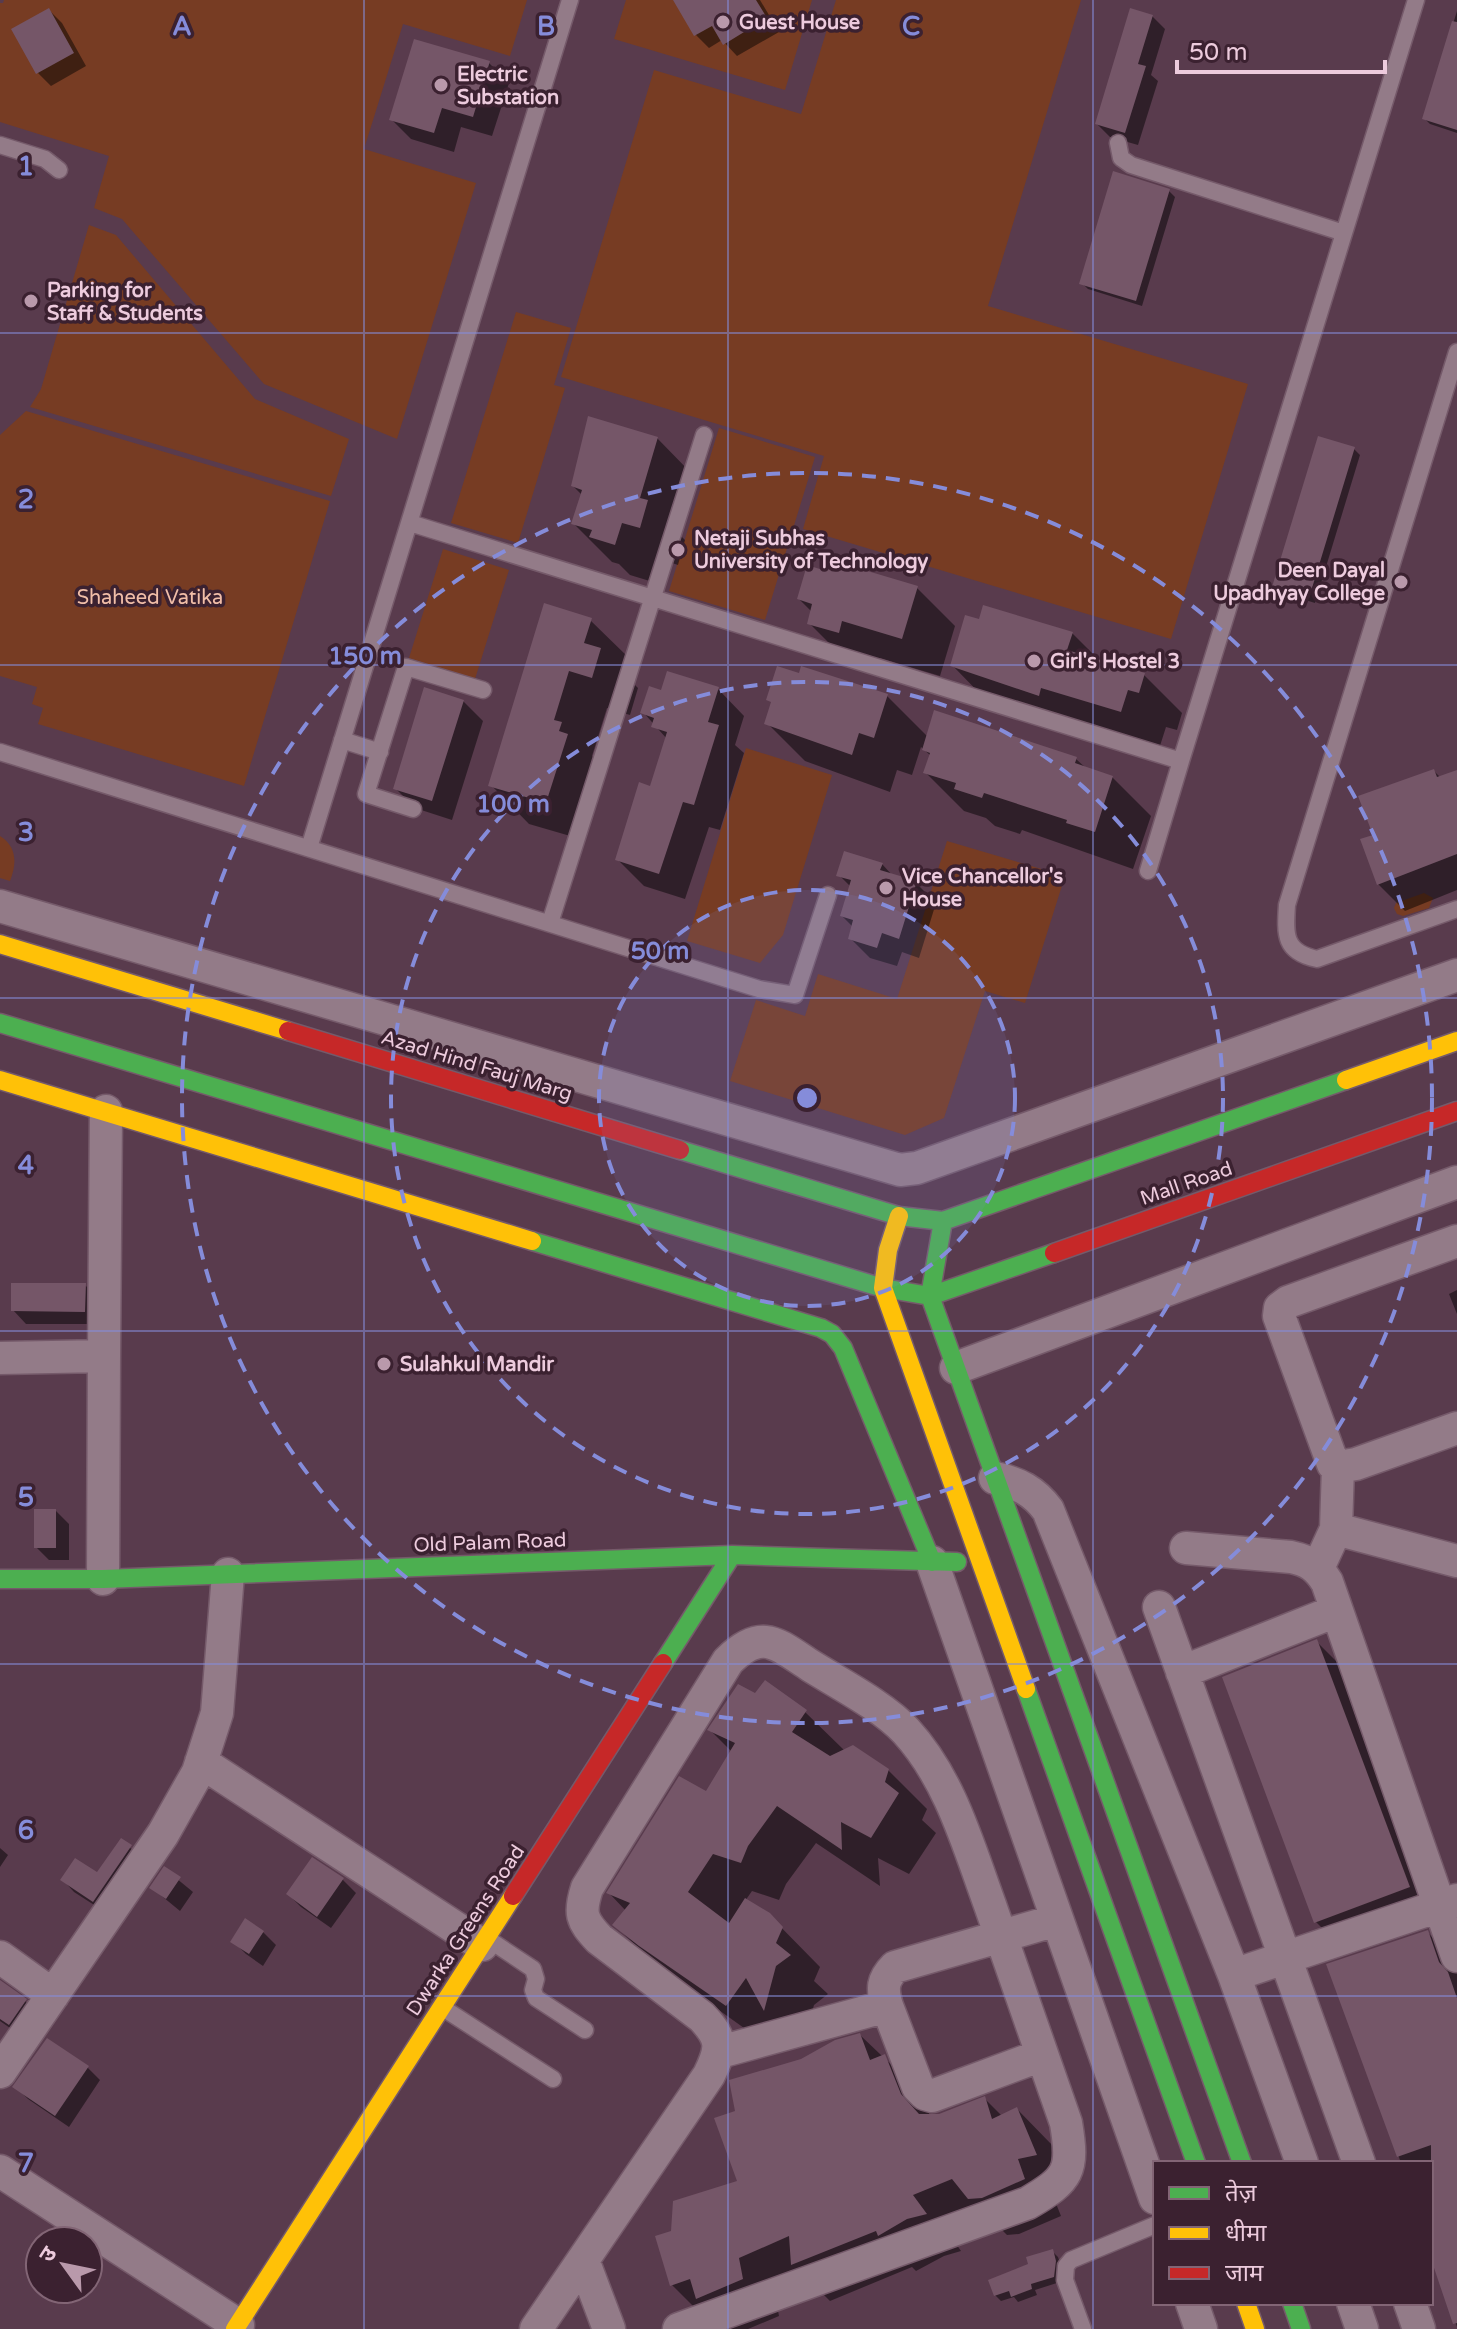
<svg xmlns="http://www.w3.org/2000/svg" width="1457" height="2329" viewBox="0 0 1457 2329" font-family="'Varela Round','Noto Sans Devanagari',sans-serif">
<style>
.green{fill:#773c23}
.shadow{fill:#0007}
.building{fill:#755668}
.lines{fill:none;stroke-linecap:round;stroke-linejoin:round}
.lane-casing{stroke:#755a6a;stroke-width:19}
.street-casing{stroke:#755a6a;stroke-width:35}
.fast-casing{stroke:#755a6a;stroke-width:21}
.slow-casing{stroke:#755a6a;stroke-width:21}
.jam-casing{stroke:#755a6a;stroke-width:21}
.lane{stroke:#937b88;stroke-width:16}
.street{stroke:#937b88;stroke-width:32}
.fast{stroke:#4caf50;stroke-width:18}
.slow{stroke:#ffc107;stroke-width:18}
.jam{stroke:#c62828;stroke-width:18}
.grid{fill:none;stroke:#858cda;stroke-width:2;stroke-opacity:0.55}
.ring{fill:none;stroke:#858cda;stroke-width:4;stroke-dasharray:14 10}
.poi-dot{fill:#b999ab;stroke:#3b2130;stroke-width:3}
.labels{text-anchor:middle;stroke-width:7;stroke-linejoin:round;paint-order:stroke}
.poi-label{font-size:20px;font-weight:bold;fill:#edcbdd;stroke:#3b2130;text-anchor:start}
.park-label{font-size:20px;fill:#f1bea8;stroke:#3b2130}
.street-label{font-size:20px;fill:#edcbdd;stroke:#3b2130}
.grid-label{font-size:26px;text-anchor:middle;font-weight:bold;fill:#858cda;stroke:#3b2130;stroke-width:7;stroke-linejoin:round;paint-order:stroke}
.centre{fill:#858cda;stroke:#3b2130;stroke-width:4}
.ring-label{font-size:24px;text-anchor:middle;font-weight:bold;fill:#858cda;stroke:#3b2130;stroke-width:7;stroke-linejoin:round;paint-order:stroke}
</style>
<rect width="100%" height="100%" fill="#593b4d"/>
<path class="green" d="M4,0H527L510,56L403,24L364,149L476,183L397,439L264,384L122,219L94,208L109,156L0,122V3H3Z
M626,0H812L785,90L614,39Z
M836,0H1081L988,306L1248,384L1171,639L803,529L824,456L561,377L654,70L801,114Z
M89,225L116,235L255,399L349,439L331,496L30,407L41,389Z
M516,312L571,328L554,385L565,388L518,543L451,523Z
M26,411L330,501L244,786L38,724L43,708L32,704L37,687L0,676V435Z
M719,428L815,457L765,620L669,591Z
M443,549L509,570L475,679L409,658Z
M746,748L832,775L783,935L760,963L687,941Z
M0,836C17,847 17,863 10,881L0,878Z
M947,841L1065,876L1025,1003L985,991L944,1118L905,1135L730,1081L756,1000L805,1016L818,974L897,999Z
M1424,893L1433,898L1429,908L1403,916L1397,914L1394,908L1396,903Z"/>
<path class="shadow" d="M675,0H760L779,32L737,56L722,40L709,48L696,35Z
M49,10L62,23L86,66L51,86L38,73Z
M1457,11V133L1430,124L1424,118Z
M1152,16L1165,29L1151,75L1158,81L1138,145L1110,137L1097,124Z
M489,63L509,83L492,136L461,127L454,152L411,139L391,119Z
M1169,191L1175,197L1142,306L1088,289L1082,283Z
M657,438L695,477L678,533L685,540L678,565L660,559L653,582L630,575L619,564L612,562L574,524L582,495L573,486Z
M1354,449L1360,455L1315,603L1280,592L1274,586Z
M917,588L955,626L940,676L880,658L877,670L847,661L809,623L812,612L799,599Z
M590,620L629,658L624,674L638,688L630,715L607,708L592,756L599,762L584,840L529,824L491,785Z
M1072,633L1100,661L1144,675L1182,713L1177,730L1166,727L1159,749L990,704L952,665Z
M718,689L744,716L735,745L744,753L720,830L709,827L685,899L644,886L617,859L652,788L667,739L643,712L662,693Z
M887,696L928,737L1076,759L1087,769L1112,777L1151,816L1133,869L1022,830L1020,834L995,826L986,818L964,811L925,772L931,756L921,747L912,775L897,770L890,792L805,761L767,723Z
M463,701L483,721L452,820L415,808L395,788Z
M1434,771L1441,778L1457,772V890L1405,911L1378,884L1375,836Z
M882,864L893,876L916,883L936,903L919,958L902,952L897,966L870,958L850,938L853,927L842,916L851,887L839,875Z
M85,1285L98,1298V1324H26L13,1310Z
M1457,1290V1314L1449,1294Z
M56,1511L69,1524V1560H49L36,1547Z
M1316,1641L1343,1668L1435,1914L1342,1948L1316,1922Z
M805,1712L845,1751L888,1770L927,1809L922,1820L936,1833L909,1874L878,1858L880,1886L816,1843L786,1884L779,1900L752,1891L745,1901L768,1914L820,1967L814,1981L828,1994L814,2005L802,2047L779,2023L765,2043L653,1963L615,1925L626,1911L609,1893L706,1794L732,1752L710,1730Z
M122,1841L142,1858L105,1912L74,1892L63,1880L98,1875Z
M0,1848L8,1855L0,1867Z
M313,1860L343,1880L356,1893L331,1928L301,1907L288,1894Z
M165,1869L193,1892L180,1911L152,1888Z
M263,1932L276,1945L263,1966L246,1954L233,1941Z
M1427,1932L1454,1959L1457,1968V2327L1431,2250V2163H1401L1329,1965Z
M0,1992L25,2001L38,2014L23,2037L0,2021Z
M860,2035L921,2093L930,2116H939L985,2099L1002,2116L1017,2109L1053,2146L1073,2192L1053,2196L1061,2216L1019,2234L1007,2235L988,2216L948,2232L961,2251L944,2256L916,2271L912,2267L830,2301L809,2280L775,2295L779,2316L748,2329H728L718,2319L709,2322L672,2285L657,2238L673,2233L740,2182L737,2112L802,2061Z
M87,2067L100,2080L69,2127L28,2099L15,2086Z
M1052,2251L1058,2257L1062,2269L1060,2282L1035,2290L1037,2295L1018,2302L1014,2297L1001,2301L995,2295L1030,2265Z"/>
<path class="building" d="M673,0H756L767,18L723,45L712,26L694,36Z
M49,8L74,53L36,74L11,29Z
M1130,8L1153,15L1138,64L1146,66L1125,133L1095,124Z
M1452,21L1457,22V130L1422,119Z
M414,39L490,61L473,117L442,108L434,133L389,120Z
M1113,171L1170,189L1136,301L1079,284Z
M588,416L658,437L640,498L648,500L640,528L622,523L615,545L589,537L592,530L571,524L582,490L571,486Z
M1318,436L1355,447L1309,598L1272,587Z
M827,559L918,586L902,639L842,621L839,633L807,624L812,604L797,599L807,565L823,570Z
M544,603L592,618L584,643L601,648L592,678L569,671L554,720L562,722L559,731L568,734L546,803L488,786Z
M983,605L1073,632L1067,650L1145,673L1139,693L1128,690L1121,712L1041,688L1039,696L950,666L965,615L979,619Z
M777,666L799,673L801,666L888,694L874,738L859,733L852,755L764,724L771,702L766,700Z
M667,671L719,687L708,722L719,725L694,805L683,802L659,874L615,860L639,782L650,786L667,732L651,727L654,718L640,713L649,686L661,690Z
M424,687L464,700L432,801L393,789Z
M934,710L1077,757L1075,763L1113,776L1095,832L1066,823L1067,820L984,793L982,798L954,789L956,783L923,773L930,753L922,750Z
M1434,769L1437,777L1457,770V854L1377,885L1360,839L1373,835L1358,796Z
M844,851L883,863L880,870L917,881L899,939L882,933L877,948L848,939L853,920L840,916L851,880L836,876Z
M11,1283H86L85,1312L11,1311Z
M34,1509H56V1548H34Z
M1317,1639L1410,1887L1314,1923L1222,1677Z
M765,1680L807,1710L792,1732L830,1756L853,1745L889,1769L885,1782L899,1793L871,1838L841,1822L842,1850L777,1806L748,1846L741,1863L713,1854L688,1892L729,1923L745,1898L770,1913L783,1927L776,1943L791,1955L776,1966L764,2011L746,1978L726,2006L639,1946L612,1925L630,1903L606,1893L679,1776L706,1791L735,1743L707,1730L738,1684L755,1693Z
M121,1838L132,1845L93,1902L60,1880L75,1858L97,1872Z
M312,1857L344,1878L317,1917L286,1894Z
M164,1866L181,1877L166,1899L149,1888Z
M245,1918L264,1931L249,1954L230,1942Z
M1428,1930L1439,1962L1448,1972L1457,1998V2323L1453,2324L1431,2259V2145L1397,2157L1326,1964Z
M0,1980L27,1999L9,2025L0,2019Z
M860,2033L870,2060L885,2054L901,2094L919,2114H939L985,2096L992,2119L1017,2107L1037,2155L1018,2159L1025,2179L982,2198L968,2199L952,2179L913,2195L927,2214L907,2219L878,2236L876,2231L791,2265L789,2236L739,2258L743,2279L696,2299L690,2279L670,2286L655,2236L671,2231L673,2201L737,2181L714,2118L735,2111L729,2080L801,2059L835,2040Z
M47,2038L89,2066L55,2116L12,2087Z
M1053,2249L1056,2261L1054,2277L1031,2284L1032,2289L1011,2297L1009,2291L994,2296L988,2280L1028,2264L1026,2257Z"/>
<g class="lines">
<g class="lane-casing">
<path id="lane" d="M1118,143L1121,158L1131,165L1344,233
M0,145L45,159L59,170
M1457,352L1287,905C1285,935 1284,952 1317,959L1457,909
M410,523L1181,761L1416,0
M342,740L380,752
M0,752L759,989L795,995L828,895
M413,809L366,794L406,667L483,690
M309,848L570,0
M1148,871L1181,761
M550,923L704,435
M488,1939L533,1969L536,1979L533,1990L536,1998L585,2030
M443,2008L553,2079
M1083,2329L1065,2280L1066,2266L1071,2260L1155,2225"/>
</g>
<g class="street-casing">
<path id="street" d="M0,906L900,1170L917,1168L1457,975
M1457,1241L1288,1302L1280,1308L1279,1316L1333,1464L1338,1467L1356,1464L1457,1428
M104,1356L106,1111
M0,1358L104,1356L103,1579
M956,1368L1457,1182
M995,1478C1018,1483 1034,1491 1048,1510L1234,1975L1302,2163
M1336,1529L1338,1467
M1186,1548L1291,1557C1309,1561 1317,1566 1327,1582L1457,1956
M932,1562L1155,2198
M1318,1568L1336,1529L1457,1561
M1159,1607L1359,2163
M1182,1672L1336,1611
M201,1762L482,1945
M0,1957L53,1995
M1234,1975L1457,1900
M887,2006L918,2087L925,2094L932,2096L1042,2055
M720,2052L887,2006C882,1989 882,1980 895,1967L1057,1920
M0,2072L163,1834L198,1772L217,1713L228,1574
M0,2171L238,2325
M583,2260L609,2329
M1192,2303L1201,2329
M1353,2303L1362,2329
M1410,2303L1419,2329
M536,2329L709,2075C722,2048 723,2039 702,2017L599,1939C581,1920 579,1913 587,1888L728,1661C762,1627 777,1644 811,1666C840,1684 884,1707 906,1731C950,1779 968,1845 990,1905C1016,1978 1040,2050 1066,2123C1074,2171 1069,2179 1028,2203L679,2329"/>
</g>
<g class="fast-casing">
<path id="fast" d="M0,1023L883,1288L930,1296L1054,1253
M680,1150L899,1216L943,1221L1346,1080
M943,1221L930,1296L1242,2163
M532,1241L821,1328L832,1334L843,1348L932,1562
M0,1579H103L732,1555L957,1562
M663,1663L732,1555
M1026,1689L1196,2163
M1292,2303L1301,2329"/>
</g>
<g class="slow-casing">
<path id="slow" d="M0,944L288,1031
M0,1080L532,1241
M1346,1080L1457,1041
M899,1216L888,1250L883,1288L1026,1689
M1246,2303L1255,2329
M235,2329L513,1896"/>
</g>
<g class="jam-casing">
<path id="jam" d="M288,1031L680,1150
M1054,1253L1457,1111
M513,1896L663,1663"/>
</g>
<use href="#lane" class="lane"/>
<use href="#street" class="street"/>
<use href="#fast" class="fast"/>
<use href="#slow" class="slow"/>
<use href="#jam" class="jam"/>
</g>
<path class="grid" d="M364,0V2329M728,0V2329M1093,0V2329M0,333H1457M0,665H1457M0,998H1457M0,1331H1457M0,1664H1457M0,1996H1457"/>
<circle cx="807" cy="1098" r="208" fill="#858cda" fill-opacity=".12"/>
<g class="ring">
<circle cx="807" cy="1098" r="208"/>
<circle cx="807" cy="1098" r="416"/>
<circle cx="807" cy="1098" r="625"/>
</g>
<g class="poi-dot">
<circle cx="723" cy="22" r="8"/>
<circle cx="441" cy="85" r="8"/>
<circle cx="31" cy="301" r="8"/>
<circle cx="678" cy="550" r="8"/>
<circle cx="1401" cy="582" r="8"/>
<circle cx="1034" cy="661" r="8"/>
<circle cx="886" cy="888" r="8"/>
<circle cx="384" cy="1364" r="8"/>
</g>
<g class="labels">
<g class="poi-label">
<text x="739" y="29">Guest House</text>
<text x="457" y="81">Electric<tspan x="457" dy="23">Substation</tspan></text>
<text x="47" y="297">Parking for<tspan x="47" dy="23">Staff &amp; Students</tspan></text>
<text x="694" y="545">Netaji Subhas<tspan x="694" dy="23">University of Technology</tspan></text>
<text x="1385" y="577" text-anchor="end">Deen Dayal<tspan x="1385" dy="23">Upadhyay College</tspan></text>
<text x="1050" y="668">Girl's Hostel 3</text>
<text x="902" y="883">Vice Chancellor's<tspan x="902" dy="23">House</tspan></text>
<text x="400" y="1371">Sulahkul Mandir</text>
</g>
<g class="park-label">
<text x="150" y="604">Shaheed Vatika</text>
</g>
<g class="street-label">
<text transform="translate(477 1065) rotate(17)" y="7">Azad Hind Fauj Marg</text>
<text transform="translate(1186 1183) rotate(-19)" y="7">Mall Road</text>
<text transform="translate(490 1542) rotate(-2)" y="7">Old Palam Road</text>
<text transform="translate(465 1930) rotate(-57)" y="7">Dwarka Greens Road</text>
</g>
</g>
<g class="grid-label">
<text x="182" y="35">A</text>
<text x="546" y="35">B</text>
<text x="911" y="35">C</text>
<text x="26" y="175">1</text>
<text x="26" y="508">2</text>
<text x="26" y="841">3</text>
<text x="26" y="1174">4</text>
<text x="26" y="1506">5</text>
<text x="26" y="1839">6</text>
<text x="26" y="2172">7</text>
</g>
<circle cx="807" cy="1098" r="12" class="centre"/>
<g class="ring-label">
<text x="365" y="664">150 m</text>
<text x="513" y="812">100 m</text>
<text x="660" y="959">50 m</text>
</g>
<rect x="1153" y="2161" width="280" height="144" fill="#3b2130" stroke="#826575" stroke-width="2"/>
<rect x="1169" y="2187" width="40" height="12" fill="#4caf50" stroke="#826575" stroke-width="2"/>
<text x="1225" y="2201" font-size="24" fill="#edcbdd">तेज़</text>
<rect x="1169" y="2227" width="40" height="12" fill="#ffc107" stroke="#826575" stroke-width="2"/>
<text x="1225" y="2241" font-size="24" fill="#edcbdd">धीमा</text>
<rect x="1169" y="2267" width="40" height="12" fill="#c62828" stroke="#826575" stroke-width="2"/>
<text x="1225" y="2281" font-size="24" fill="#edcbdd">जाम</text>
<g transform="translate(64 2265) rotate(303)"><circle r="38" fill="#3b2130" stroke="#826575" stroke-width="2"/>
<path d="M0-6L14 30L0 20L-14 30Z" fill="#b999ab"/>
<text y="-12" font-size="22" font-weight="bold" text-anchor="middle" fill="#edcbdd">उ</text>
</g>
<path d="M1177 60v12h208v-12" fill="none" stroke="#edcbdd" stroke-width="4"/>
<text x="1189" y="60" font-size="24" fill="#edcbdd" stroke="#3b2130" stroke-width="6" paint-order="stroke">50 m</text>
</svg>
